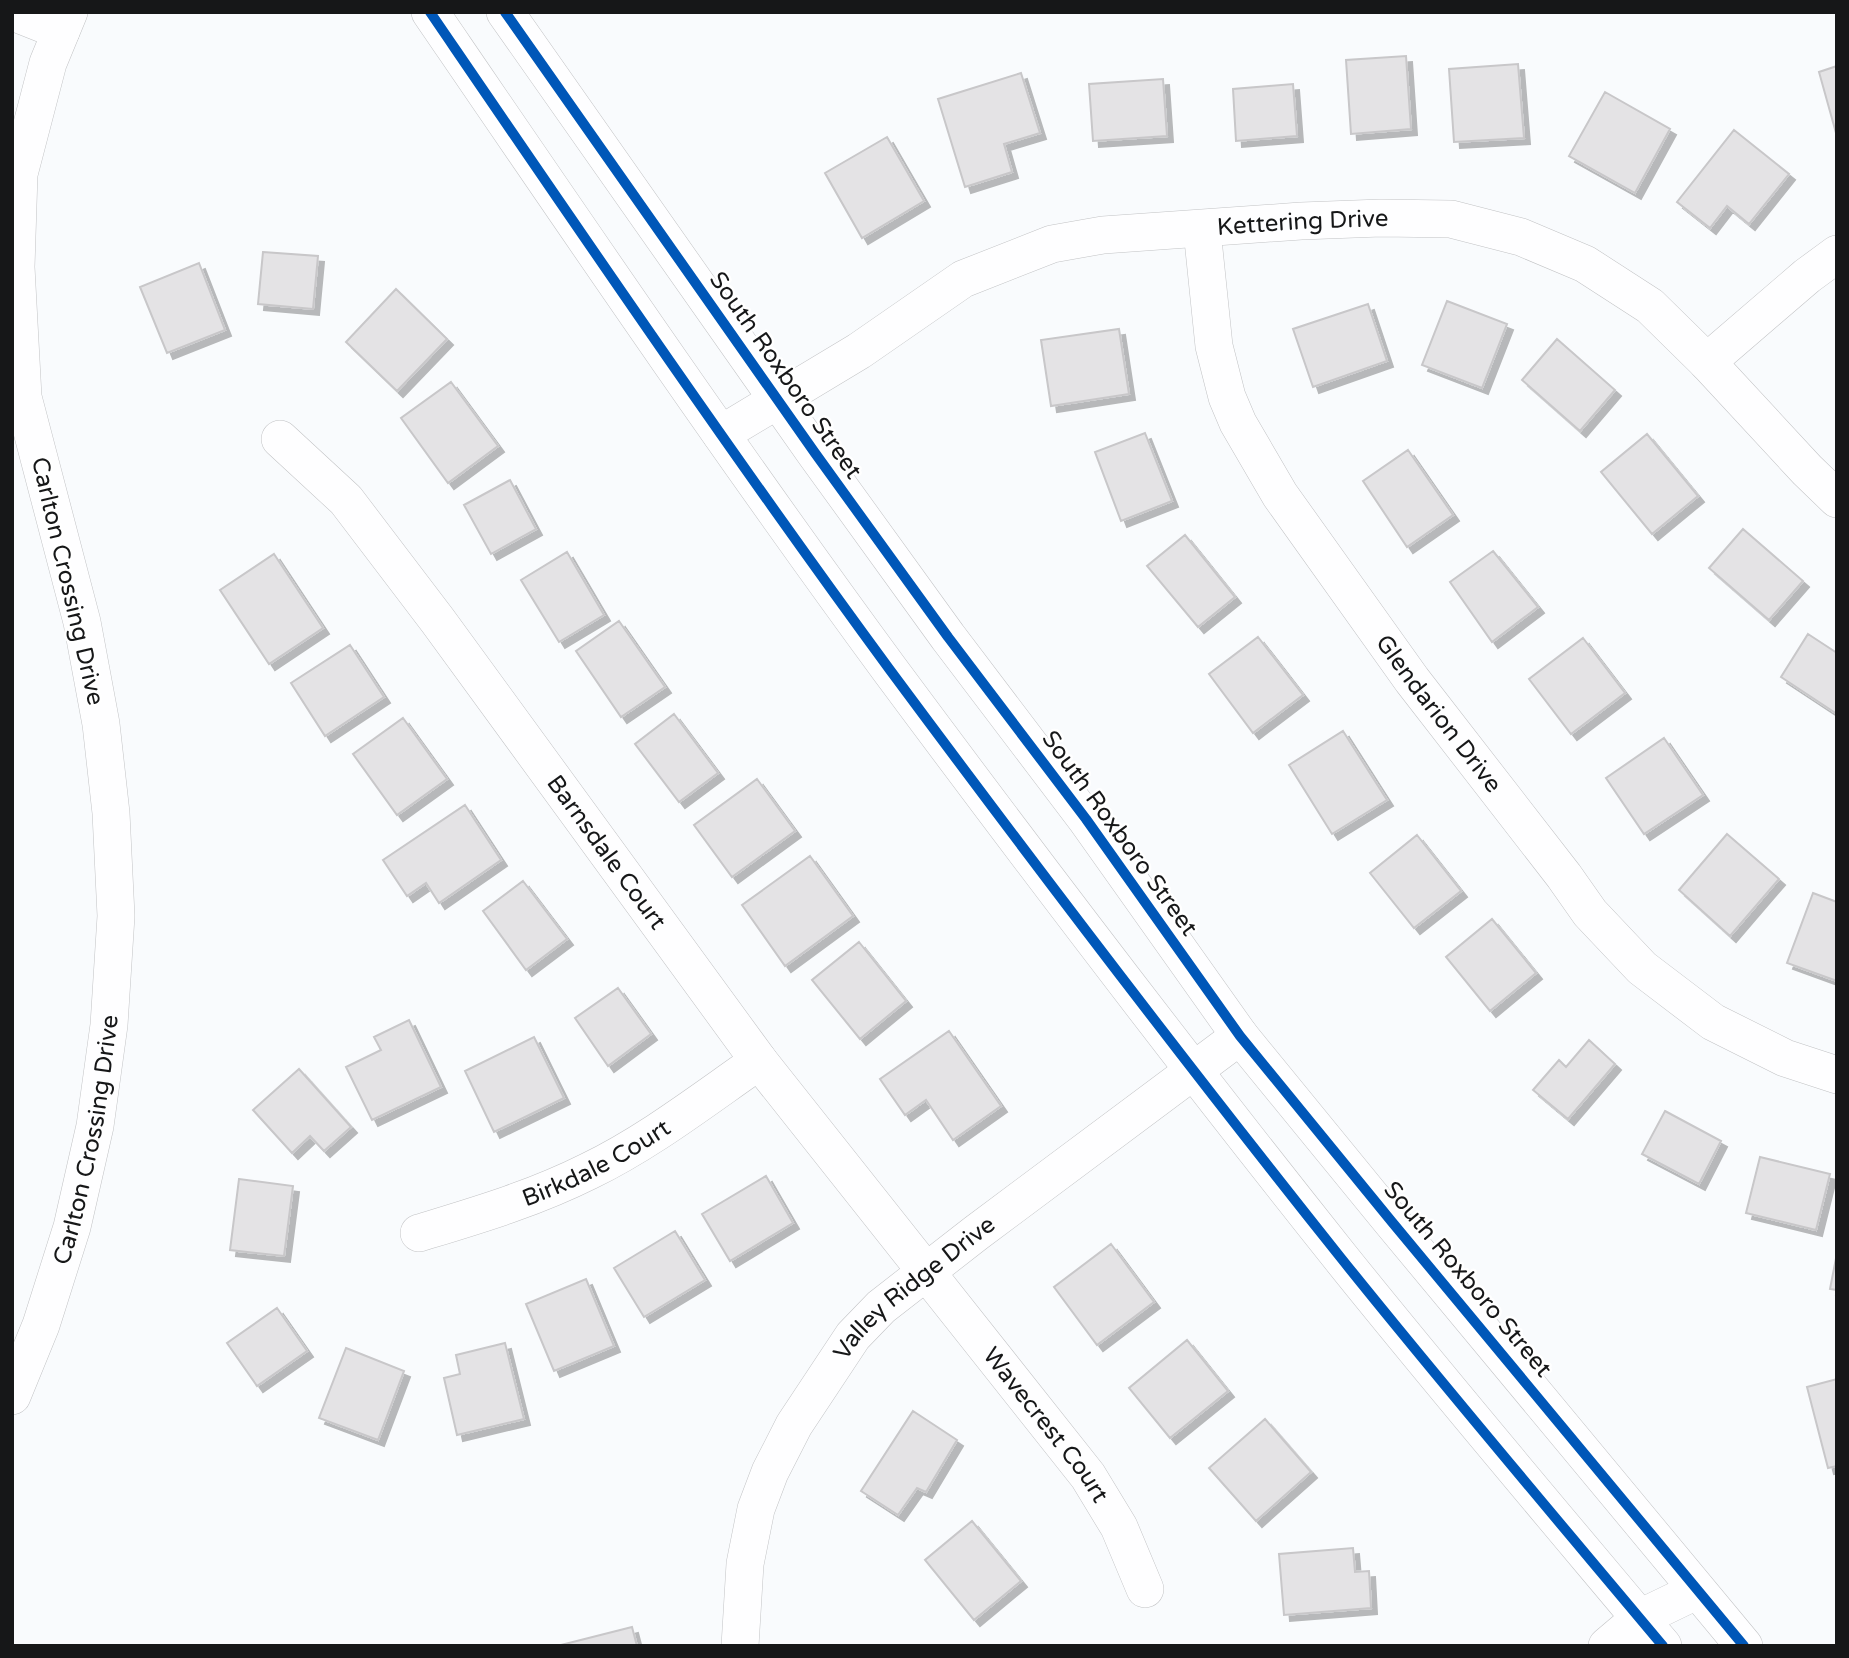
<svg xmlns="http://www.w3.org/2000/svg" width="1849" height="1658" viewBox="0 0 1849 1658" font-family="'Varela Round',sans-serif">
<style>
.building{fill:#e4e3e5;stroke:#c8c7c9;stroke-width:2;filter:url(#shadow)}
.lines{fill:none;stroke-linecap:round;stroke-linejoin:round}
.minor-casing{stroke:#c2c3c5;stroke-width:38}
.minor{stroke:#fefeff;stroke-width:37}
.cycleway-casing{stroke:#fff;stroke-width:15}
.cycleway{stroke:#0057b8;stroke-width:10}
.labels{text-anchor:middle;stroke-width:5;stroke-linejoin:round;paint-order:stroke}
.street-label{font-size:24px;fill:#161718;stroke:#fff}
</style>
<defs>
<filter id="shadow"><feDropShadow dx="6" dy="6" stdDeviation="0" flood-color="#0004"/></filter>
</defs>
<rect width="100%" height="100%" fill="#f9fbfd"/>
<path class="building" d="M1406,56L1411,129L1351,134L1346,60Z
M1518,64L1524,138L1454,142L1449,69Z
M1837,66V133H1836L1819,72Z
M1021,73L1040,133L1004,144L1012,172L965,187L938,99Z
M1163,79L1167,136L1093,141L1089,84Z
M1293,84L1297,136L1236,141L1233,89Z
M1605,92L1670,129L1635,193L1569,156Z
M1734,130L1789,174L1749,224L1727,206L1710,228L1677,202Z
M887,137L924,201L862,238L825,173Z
M263,252L318,256L313,309L258,304Z
M199,263L225,330L167,353L140,287Z
M396,289L447,339L397,391L346,342Z
M1447,301L1507,324L1482,388L1422,365Z
M1368,304L1387,361L1313,387L1293,329Z
M1119,329L1129,394L1051,406L1041,340Z
M1557,339L1615,390L1580,431L1522,380Z
M451,382L498,446L448,483L401,418Z
M1145,433L1172,501L1121,521L1095,452Z
M1647,434L1698,496L1652,534L1601,472Z
M1408,450L1453,515L1407,547L1363,481Z
M510,480L536,529L491,554L464,505Z
M1743,529L1803,581L1769,620L1709,568Z
M1185,535L1235,597L1198,627L1147,566Z
M1493,551L1538,607L1492,642L1450,582Z
M567,552L604,615L559,642L521,580Z
M274,554L323,628L269,664L220,590Z
M619,621L665,687L621,717L576,651Z
M1808,634L1837,653V714L1781,677Z
M1258,637L1303,695L1253,733L1209,674Z
M1583,638L1625,693L1571,734L1529,679Z
M350,645L384,697L325,736L291,683Z
M674,714L718,773L679,802L635,744Z
M403,718L447,779L397,815L353,754Z
M1343,731L1387,800L1332,834L1289,765Z
M1664,738L1703,795L1644,834L1606,778Z
M757,779L795,831L732,877L694,825Z
M465,805L501,860L439,903L426,883L407,896L383,860Z
M1727,834L1779,879L1730,936L1679,890Z
M1417,835L1461,891L1414,928L1370,873Z
M810,856L853,916L785,966L742,905Z
M523,881L567,939L526,970L483,911Z
M1813,893L1837,902V981L1787,963Z
M1492,919L1536,973L1490,1011L1446,957Z
M859,942L906,1001L860,1039L812,980Z
M618,988L651,1034L608,1066L575,1018Z
M409,1020L441,1087L372,1120L346,1067L381,1050L374,1037Z
M949,1031L1001,1106L953,1140L926,1100L905,1115L880,1079Z
M534,1037L564,1098L494,1132L465,1071Z
M1589,1040L1615,1064L1568,1119L1533,1090L1559,1060L1566,1067Z
M299,1069L351,1127L324,1151L310,1136L292,1153L253,1110Z
M1665,1111L1721,1141L1699,1184L1642,1154Z
M1760,1157L1830,1174L1816,1230L1746,1213Z
M766,1176L793,1223L730,1261L702,1214Z
M239,1179L293,1186L284,1256L230,1250Z
M675,1231L705,1280L644,1317L614,1268Z
M1111,1244L1154,1302L1097,1345L1054,1287Z
M1837,1253V1290L1830,1289Z
M586,1279L614,1346L554,1371L526,1304Z
M277,1308L307,1351L257,1386L227,1343Z
M1187,1340L1228,1391L1170,1438L1129,1388Z
M505,1343L524,1419L457,1435L444,1378L460,1374L456,1355Z
M346,1348L404,1371L378,1440L319,1418Z
M1837,1379V1466L1828,1468L1807,1387Z
M913,1411L957,1440L926,1492L917,1488L898,1515L861,1491Z
M1265,1419L1311,1472L1256,1521L1209,1468Z
M972,1521L1021,1581L974,1620L925,1560Z
M1353,1548L1355,1572L1369,1571L1371,1608L1284,1615L1279,1554Z
M632,1627L637,1646H557Z"/>
<g class="lines">
<g class="minor-casing">
<g id="minor">
<path d="M13,12L61,31"/>
<path d="M430,12C581,233 732,455 890,670C1037,868 1187,1065 1341,1258C1446,1389 1555,1517 1663,1646"/>
<path d="M505,12L815,453L948,637L1086,819L1240,1036L1392,1222L1744,1646"/>
<path id="s1" d="M1202,230L1214,346L1227,397L1238,423L1280,495L1412,680L1564,876L1590,913L1642,968L1713,1022L1785,1058L1837,1075"/>
<path d="M1707,362L1807,276L1837,254"/>
<path id="s2" d="M721,434L859,351L963,279L1052,244L1103,235L1301,221L1381,218L1451,219L1521,237L1585,264L1650,306L1707,362L1807,470L1837,499"/>
<path id="s3" d="M280,439L346,500L438,621L759,1061L1088,1476L1119,1527L1145,1589"/>
<path id="s4" d="M419,1233C478,1215 533,1199 589,1171C649,1142 704,1099 759,1061"/>
<path id="s5" d="M12,1396L41,1325L72,1227L95,1126L109,1025L116,916L111,813L101,724L82,622L23,397L16,267L19,174L48,63L69,12"/>
<path id="s6" d="M740,1646L745,1564L756,1509L770,1472L794,1425L853,1336L881,1307L976,1233L1240,1036"/>
<path d="M1607,1646L1640,1618L1696,1591"/>
</g>
</g>
<use href="#minor" class="minor"/>
<g class="cycleway-casing">
<path id="cycleway" d="M430,12C581,233 732,455 890,670C1037,868 1187,1065 1341,1258C1446,1389 1555,1517 1663,1646
M505,12L815,453L948,637L1086,819L1240,1036L1392,1222L1744,1646"/>
</g>
<use href="#cycleway" class="cycleway"/>
</g>
<g class="labels">
<g class="street-label">
<text dy="8" stroke="none"><textPath href="#s2" startOffset="635">Kettering Drive</textPath></text>
<text transform="translate(786 375) rotate(55)" y="8">South Roxboro Street</text>
<text transform="translate(68 581) rotate(77)" y="8">Carlton Crossing Drive</text>
<text dy="8" stroke="none"><textPath href="#s1" startOffset="551">Glendarion Drive</textPath></text>
<text transform="translate(1120 833) rotate(54)" y="8">South Roxboro Street</text>
<text dy="8" stroke="none"><textPath href="#s3" startOffset="528">Barnsdale Court</textPath></text>
<text dy="8" stroke="none"><textPath href="#s5" startOffset="268">Carlton Crossing Drive</textPath></text>
<text dy="8" stroke="none"><textPath href="#s4" startOffset="191">Birkdale Court</textPath></text>
<text transform="translate(1468 1279) rotate(50)" y="8">South Roxboro Street</text>
<text dy="8" stroke="none"><textPath href="#s6" startOffset="415">Valley Ridge Drive</textPath></text>
<text dy="8" stroke="none"><textPath href="#s3" startOffset="1250">Wavecrest Court</textPath></text>
</g>
</g>
<rect width="1849" height="1658" fill="none" stroke="#161718" stroke-width="28"/>
</svg>
